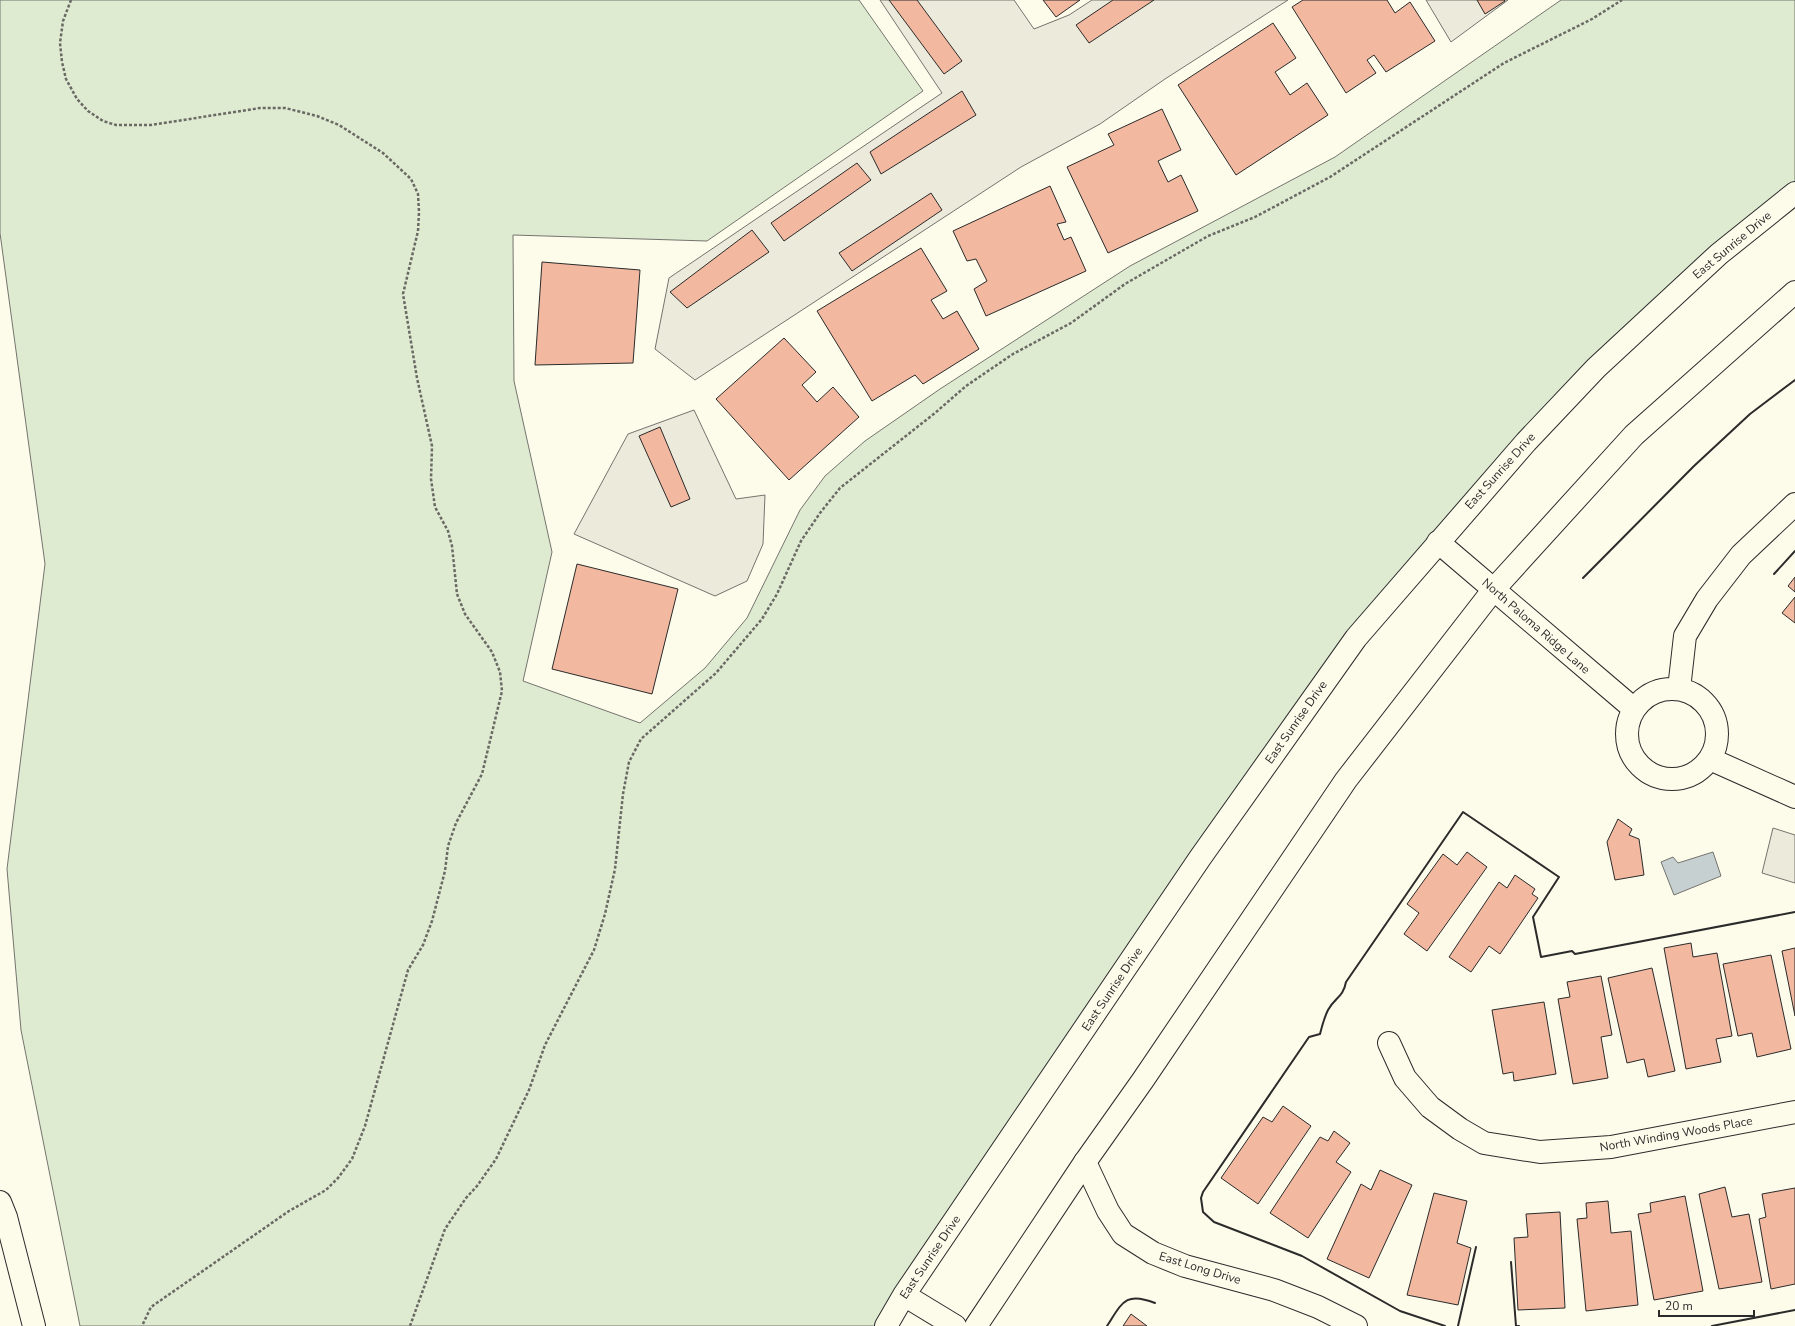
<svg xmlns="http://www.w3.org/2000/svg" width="1795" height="1326" viewBox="0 0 1795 1326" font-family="'Nunito Sans',sans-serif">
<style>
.green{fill:#deebd1;stroke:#74746e}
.parking{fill:#eceadb;stroke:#74746e}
.water{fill:#c7d0d0;stroke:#74746e}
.building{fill:#f2b8a0;stroke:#2b2b2b}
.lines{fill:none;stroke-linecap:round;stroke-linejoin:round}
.minor-casing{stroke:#2b2b2b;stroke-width:24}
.major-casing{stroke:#2b2b2b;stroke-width:24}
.path{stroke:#6a6964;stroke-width:2.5;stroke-dasharray:3 2;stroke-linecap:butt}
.minor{stroke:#fdfbea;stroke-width:22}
.major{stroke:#fdfbea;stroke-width:22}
.wall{stroke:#2b2b2b;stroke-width:2}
.labels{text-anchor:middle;stroke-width:3;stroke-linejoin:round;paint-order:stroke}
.street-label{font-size:12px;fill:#2b2b2b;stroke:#fdfbea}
</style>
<rect width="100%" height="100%" fill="#fdfbea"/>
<path class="green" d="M0,0H859L923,91L707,241L513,235L514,381L552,552L523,681L640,723L705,668L747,618L800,510L825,476L865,441L940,389L1130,266L1335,157L1561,0H1795V193L1596,368L1356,638L886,1326H80L21,1030L7,869L45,564L0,233Z"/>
<path class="parking" d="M880,0H1014L1034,29L1069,15L1092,0H1288L1165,79L1100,124L1021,167L695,380L655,349L669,278L942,93Z
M1426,0H1508L1451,42Z
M694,410L736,499L765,495L763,544L747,581L715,596L574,534L628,434Z
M1773,828L1795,835V883L1762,873Z"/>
<path class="water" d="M1713,852L1721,876L1674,895L1661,862L1673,857L1678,863Z"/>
<path class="building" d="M889,0H917L962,61L944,74Z
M1043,0H1080L1056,17Z
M1113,0H1154L1089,43L1076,25Z
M1303,0H1387L1395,13L1410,2L1435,41L1386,72L1374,55L1367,60L1376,73L1346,93L1292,7Z
M1477,0H1504L1505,1L1485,14Z
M1273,23L1296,58L1275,72L1290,95L1307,83L1328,115L1236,175L1178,85Z
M962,91L976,115L881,174L870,152Z
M1162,109L1181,150L1158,161L1168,182L1181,175L1198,211L1108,253L1067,167L1114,145L1108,134Z
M857,163L871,180L784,241L771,223Z
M1050,186L1066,222L1057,224L1064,240L1071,237L1086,271L986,316L974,289L987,281L976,259L967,261L953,231Z
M931,193L942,210L852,271L839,253Z
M752,230L769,252L687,308L670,292Z
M921,248L947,291L931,300L943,319L957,311L979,349L923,384L915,375L872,401L817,311Z
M542,262L640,270L633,363L535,365Z
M784,338L816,372L802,385L817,402L833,387L859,417L789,480L716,399Z
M660,427L690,499L671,507L639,436Z
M577,564L678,589L652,694L552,669Z
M1795,577V592L1788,586Z
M1795,597V623L1782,613Z
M1618,819L1632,829L1629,835L1639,839L1644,875L1615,880L1607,842Z
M1467,852L1487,867L1427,951L1404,934L1419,913L1407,904L1443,854L1457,865Z
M1515,875L1535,889L1532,894L1538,898L1500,954L1489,946L1471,972L1449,957L1499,882L1507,888Z
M1691,943L1693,957L1717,953L1732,1036L1716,1039L1721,1062L1686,1069L1664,948Z
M1795,948V1016L1782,951Z
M1771,955L1791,1049L1757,1057L1752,1033L1738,1036L1723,964Z
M1652,968L1675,1071L1648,1077L1644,1059L1627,1063L1608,978Z
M1601,976L1612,1035L1601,1037L1608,1078L1573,1084L1558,999L1570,997L1567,982Z
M1544,1002L1556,1074L1514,1081L1513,1072L1503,1074L1492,1010Z
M1283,1106L1311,1126L1258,1204L1221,1178L1263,1117L1272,1122Z
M1334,1131L1350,1143L1336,1162L1351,1172L1308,1238L1270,1213L1320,1137L1328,1141Z
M1380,1170L1412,1185L1369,1278L1327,1259L1361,1184L1371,1190Z
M1725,1187L1732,1217L1749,1214L1762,1282L1719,1289L1699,1194Z
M1795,1188V1284L1771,1289L1759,1219L1766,1217L1762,1194Z
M1434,1193L1467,1201L1457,1243L1471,1248L1458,1305L1407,1295Z
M1685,1196L1703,1291L1654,1300L1638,1214L1651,1212L1650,1203Z
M1608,1201L1611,1233L1631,1231L1638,1305L1586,1311L1577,1219L1587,1218L1586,1203Z
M1560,1212L1565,1308L1518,1310L1514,1238L1528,1237L1526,1214Z
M1131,1314L1147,1326H1123Z"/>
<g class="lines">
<g class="minor-casing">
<path id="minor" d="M1438,542L1634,709
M1627 734a45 45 0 1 1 90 0a45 45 0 1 1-90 0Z
M1679,689L1685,636L1707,599L1741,555L1795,504
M1710,759L1795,797
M1389,1043L1405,1078L1430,1107L1460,1129L1484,1143L1540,1152L1611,1147L1795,1112
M1085,1162L1108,1211L1123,1234L1153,1253L1185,1266L1274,1290L1318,1307L1356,1326
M0,1202L6,1217L34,1326"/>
</g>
<g class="major-casing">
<path id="major" d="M904,1295L955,1326
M886,1326L904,1295L1200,858L1356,638L1526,442L1596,368L1719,254L1795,193
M976,1326L1085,1162L1143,1080L1346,780L1494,589L1634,435L1795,292"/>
</g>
<path class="path" d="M71,0L63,21L60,43L62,62L66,79L77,99L88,111L103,121L116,125H151L260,108H285L317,116L339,125L383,153L411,179L418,194L419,212L418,231L403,294L417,378L432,446L431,479L435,507L448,531L452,546L457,594L465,614L492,652L500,672L502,691L482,774L456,823L448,846L445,871L432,921L423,945L408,970L365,1126L352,1159L338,1178L326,1190L289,1211L151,1307L142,1326
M410,1326L445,1229L466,1198L477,1186L496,1159L529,1090L545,1045L594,950L605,914L615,869L623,794L629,762L641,739L716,673L762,619L777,594L801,541L820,513L840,488L935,413L966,386L1013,354L1071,323L1125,284L1208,236L1255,217L1330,177L1504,63L1592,19L1622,0"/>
<use href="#minor" class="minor"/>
<use href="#major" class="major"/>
<path class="wall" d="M1774,574L1795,551
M1583,578L1694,466L1750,414L1795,380
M1511,1262L1516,1326H1519
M1107,1326C1122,1303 1125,1291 1155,1303
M1445,1326L1400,1311L1302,1256L1214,1222L1203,1212L1201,1198L1203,1192L1309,1037L1320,1034C1322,1026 1324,1018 1328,1010C1335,997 1343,998 1346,982L1463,812L1559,877L1533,917L1541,957L1572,951L1575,954L1795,912
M1458,1326L1476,1247
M1712,1326L1795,1310"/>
</g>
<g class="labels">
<g class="street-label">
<text transform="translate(1732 245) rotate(-40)" y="4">East Sunrise Drive</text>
<text transform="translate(1500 471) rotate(-48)" y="4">East Sunrise Drive</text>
<text transform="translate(1536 626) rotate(41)" y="4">North Paloma Ridge Lane</text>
<text transform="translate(1296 722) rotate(-55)" y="4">East Sunrise Drive</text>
<text transform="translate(1112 989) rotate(-56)" y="4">East Sunrise Drive</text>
<text transform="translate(1676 1134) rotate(-10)" y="4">North Winding Woods Place</text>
<text transform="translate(930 1257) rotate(-56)" y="4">East Sunrise Drive</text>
<text transform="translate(1200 1268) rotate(17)" y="4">East Long Drive</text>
</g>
</g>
<path d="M1659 1310v6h95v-6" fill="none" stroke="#2b2b2b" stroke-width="2"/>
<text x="1665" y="1310" font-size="12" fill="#2b2b2b" stroke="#fdfbea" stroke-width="3" paint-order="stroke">20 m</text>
</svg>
